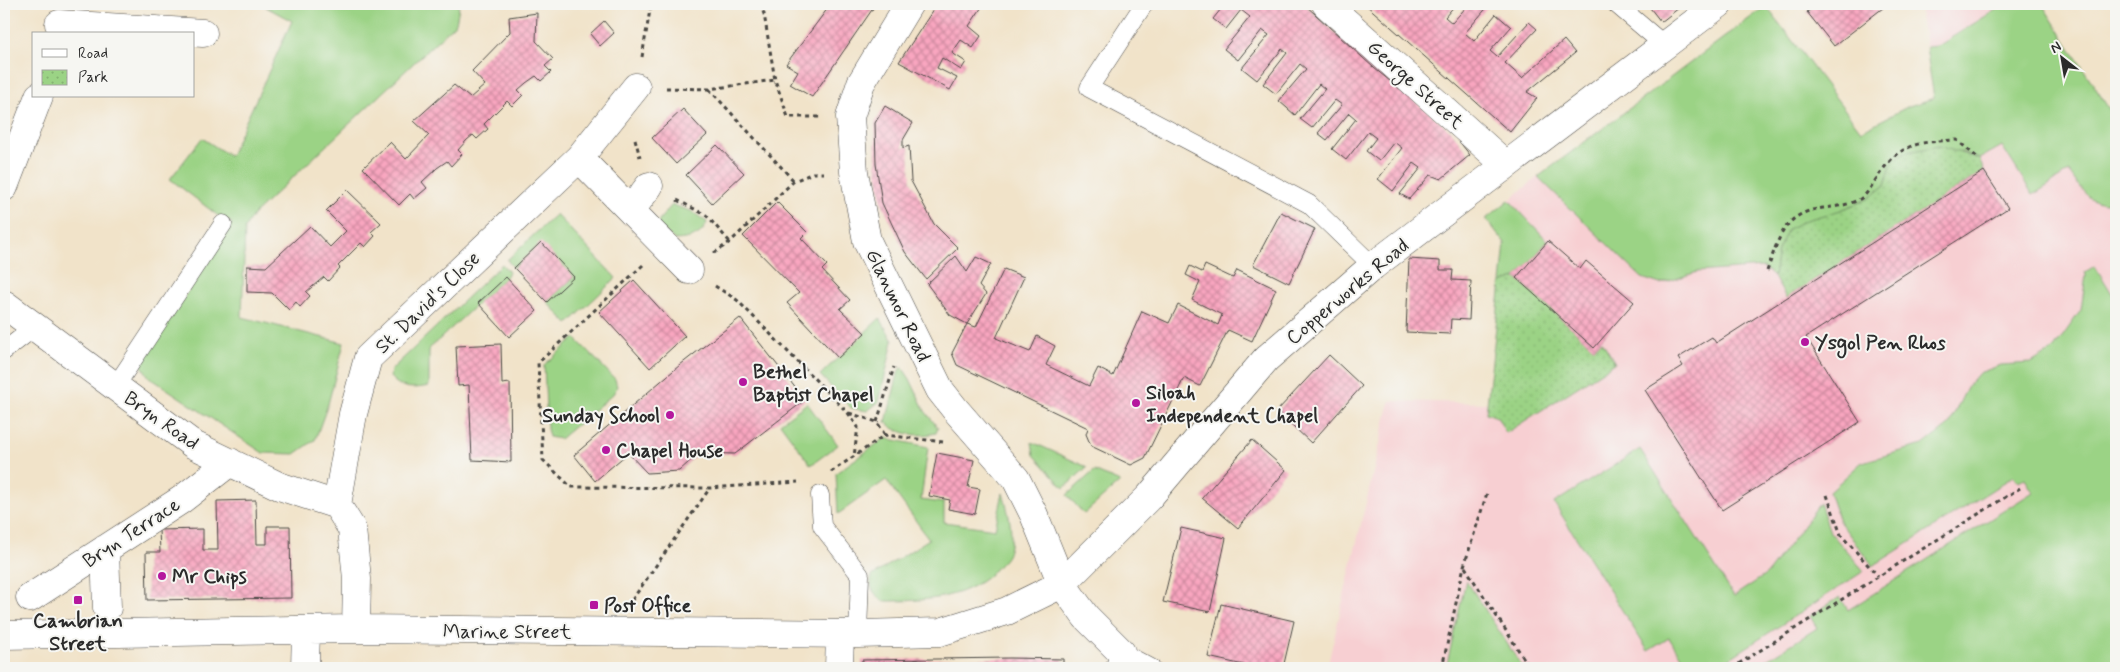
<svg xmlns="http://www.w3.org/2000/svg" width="2120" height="672" viewBox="0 0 2120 672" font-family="Mynerve,sans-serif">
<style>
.built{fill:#f7cfd2}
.green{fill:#9bd385;stroke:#637f58}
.park{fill:url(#park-dots);stroke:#637f58}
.building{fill:url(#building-cross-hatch)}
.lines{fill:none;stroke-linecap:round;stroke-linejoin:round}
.lane-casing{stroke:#494743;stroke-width:19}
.street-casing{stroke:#494743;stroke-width:29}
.path{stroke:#494743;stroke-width:3;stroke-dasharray:4 4;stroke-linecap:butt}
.lane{stroke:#fff;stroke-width:18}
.street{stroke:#fff;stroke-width:28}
.poi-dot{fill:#b5179e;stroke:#f6f6f2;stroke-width:2}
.labels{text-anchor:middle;stroke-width:4;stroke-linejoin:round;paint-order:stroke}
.street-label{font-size:20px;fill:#2b2b2b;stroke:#f6f6f2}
.poi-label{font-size:20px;font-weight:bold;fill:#2b2b2b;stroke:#f6f6f2;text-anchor:start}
</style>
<defs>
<pattern id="park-dots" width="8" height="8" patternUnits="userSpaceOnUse" patternTransform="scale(1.25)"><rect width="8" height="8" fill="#9bd385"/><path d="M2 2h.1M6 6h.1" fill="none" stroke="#86b573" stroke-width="1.8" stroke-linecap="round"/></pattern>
<pattern id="building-cross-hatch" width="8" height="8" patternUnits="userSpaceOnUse" patternTransform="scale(1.25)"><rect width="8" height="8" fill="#f9a6c0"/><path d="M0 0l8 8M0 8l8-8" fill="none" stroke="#ca879c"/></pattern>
</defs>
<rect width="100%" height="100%" fill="#f6f6f2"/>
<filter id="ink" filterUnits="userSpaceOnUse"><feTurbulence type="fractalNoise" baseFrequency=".02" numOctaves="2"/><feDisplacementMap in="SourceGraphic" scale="10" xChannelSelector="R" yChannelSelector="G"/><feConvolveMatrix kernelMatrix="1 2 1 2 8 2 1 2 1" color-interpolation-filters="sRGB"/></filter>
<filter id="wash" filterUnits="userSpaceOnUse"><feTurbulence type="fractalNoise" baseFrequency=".0096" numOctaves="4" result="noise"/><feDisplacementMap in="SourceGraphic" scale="20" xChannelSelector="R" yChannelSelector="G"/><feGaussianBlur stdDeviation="1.12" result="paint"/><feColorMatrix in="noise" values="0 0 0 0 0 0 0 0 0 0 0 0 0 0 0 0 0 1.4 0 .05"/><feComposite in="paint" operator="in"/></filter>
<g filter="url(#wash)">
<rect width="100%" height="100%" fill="#f1e3c9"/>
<path class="built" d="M1919,4H2042L2116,120V668H1327L1390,401L1487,403L1505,243L1486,219L1538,177L1766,6L1861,131L1909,106L1935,98Z"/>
<path class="green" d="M267,4H456L459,7L456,23L253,215L245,228L242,317L344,343L328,404L315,440L295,454L263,453L149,377L141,364L232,223L221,218L170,179L202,138L230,156L292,21L266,7Z
M2005,4H2042L2116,120V202C2090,207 2082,190 2069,172L2033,195L2002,146L1979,159L1962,152L1891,165L1885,185L1868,199L1841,210L1778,250L1774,277L1763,267L1697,272L1660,284L1642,278L1538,177L1766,6L1861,131L1909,106L1934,98L1926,47L1938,46Z
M1509,200L1548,241L1516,278L1501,283L1505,243L1486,219Z
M672,205L691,211L707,222C702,237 689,239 675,240L658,226L659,220Z
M556,214L616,278L568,324L547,302L574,277L541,243L514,268L507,260Z
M502,264L509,272L506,277L429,349V386C414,389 401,390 390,377L391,370Z
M2095,266L2116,300V668H1754L1817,628L1810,616L1840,597L1848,610L2033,492L2025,479L2018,482L2014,476L1873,566L1839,521L1829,492L1862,462L1923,445L1949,425L1967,387L1979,373L2001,365L2031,363L2053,350L2081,310L2086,275L2085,272Z
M880,318L893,341L879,402L867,411L851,408L820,375Z
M575,338L615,379L617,387L613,394L560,439L549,437L547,429L544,365Z
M902,367L910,379L925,411L938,428L936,433C920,437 897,435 886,422L899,370Z
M807,403L838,445L811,465L780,423Z
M885,438L928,447L921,500L944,503V522L995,529L1003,493C1008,512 1015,533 1008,553C1007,557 1002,562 999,565C970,600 925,601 883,601C874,593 868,588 872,576L929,539L886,480L838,514L836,473Z
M1032,442L1087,467L1064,488L1034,455Z
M1640,449L1734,596L1767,574L1820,503L1830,532L1864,571L1715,668H1689L1669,638L1648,651L1554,503Z
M1094,471L1120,482L1084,514L1067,495Z
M1466,580L1523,668H1446Z"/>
<path class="park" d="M1939,146L1979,159L1984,171L1786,298L1774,277L1778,250L1788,229L1806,220L1841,210L1868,199L1885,185L1891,165L1903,153Z
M1516,278L1594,348L1602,341L1615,363L1506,433L1497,417L1486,413L1501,283Z"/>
<g id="blocks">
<path class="building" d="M831,4H876L812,97L790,84L798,71L786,64Z
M937,4H984L969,26L981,36L973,48L961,40L952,53L966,62L961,70L942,58L937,68L957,78L950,90L899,62Z
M1225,4H1304L1374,68L1450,130L1470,155L1441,179L1430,175L1409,199L1400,194L1421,168L1414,163L1393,191L1378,179L1402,148L1394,142L1379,161L1366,151L1376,138L1368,132L1346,160L1332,149L1356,119L1349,113L1327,140L1318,133L1342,105L1335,100L1312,128L1300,119L1325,89L1319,84L1295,115L1279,101L1306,69L1300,64L1276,94L1263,84L1287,53L1282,49L1257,80L1242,68L1269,35L1262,30L1238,60L1224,49L1250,17L1241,10L1226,29L1213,19Z
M1365,4H1432L1436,8L1439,4H1456L1445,17L1452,23L1469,4H1490L1465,33L1474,41L1496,14L1511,27L1490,51L1497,57L1529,22L1537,29L1505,63L1522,78L1564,40L1575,53L1527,92L1537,98L1510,132Z
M1647,4H1684L1661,22Z
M1817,4H1888L1834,46L1807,12Z
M537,13L536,41L553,59L545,66L551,72L541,81L536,76L526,83L518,90L523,95L512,106L507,101L484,124L488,129L477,139L473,135L467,140L458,150L462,154L451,166L447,161L437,168L422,182L427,188L414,199L410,194L399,205L363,168L390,142L406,159L429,135L414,121L454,85L470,98L485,85L472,71L510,32L509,17Z
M604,21L614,33L600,46L590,34Z
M885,106L913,123L903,140V148L909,146L911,181L934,224L958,248L926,279L905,252L882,203L876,164L875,123Z
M683,109L707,135L676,164L652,138Z
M717,145L744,173L712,203L686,175Z
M1984,171L2008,208L1806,337L1860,422L1722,510L1645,390L1683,366L1678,358L1712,337L1716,343Z
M347,190L381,223L371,232L375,236L365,247L361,243L338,266L340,268L328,281L324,277L306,292L310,296L300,307L296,302L289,310L272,293L247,292V266L266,267L310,226L330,247L346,231L326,211Z
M777,202L807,232L801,238L827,265L822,270L850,300L840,309L865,333L838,358L787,303L799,293L743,236Z
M1281,212L1315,229L1289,283L1253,265Z
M1548,241L1580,269L1586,261L1634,302L1594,348L1516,278Z
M541,242L574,277L547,302L514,268Z
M956,256L967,272L976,257L991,264L979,286L986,294L967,324L950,315L927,284Z
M1409,259L1440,261V270H1453L1452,280L1471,281L1469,320L1451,319L1450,334L1406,332Z
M1205,265L1233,278L1237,270L1276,289L1252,341L1228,330L1200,386L1184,378L1145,458L1131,465L1091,446L1086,434L1088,428L957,365L952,353L967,324L976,327L1004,269L1024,277L996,338L1030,352L1037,336L1055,346L1046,365L1089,386L1098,368L1113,376L1142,311L1169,323L1178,305L1218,325L1222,315L1192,300L1200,282L1186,275L1190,266L1202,272Z
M506,277L537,311L509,337L478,303Z
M634,280L685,336L650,368L599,312Z
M740,318L805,400L735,454L699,453L679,471L647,473L628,453L595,481L574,455L680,365Z
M501,344L502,384L510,383L511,462L472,460L469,385L458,386L456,346Z
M1329,355L1362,386L1311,443L1277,411Z
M1252,440L1286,470L1238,528L1202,498Z
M937,453L974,460L968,487L980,489L975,514L948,509L950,500L929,496Z
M256,500L257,544H267V526H290L291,598L147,600L146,552H160L159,530L203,529V550H218L217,501Z
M1181,528L1226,538L1210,612L1163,602Z
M1221,604L1294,621L1283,668H1257L1208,657Z
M1010,658L1063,659V668H862V660Z"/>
</g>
</g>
<g filter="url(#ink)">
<use href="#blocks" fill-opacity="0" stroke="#494743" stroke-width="1"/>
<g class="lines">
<g class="lane-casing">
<path id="lane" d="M1144,4L1089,88L1309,204L1373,266
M1616,4L1663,44
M4,351L35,327
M115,387L223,224
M820,495L822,526L860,575L858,634
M1114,668L1121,652L1151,668"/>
</g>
<g class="street-casing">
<path id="street" d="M909,4L861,83L850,117L854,172L867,241L940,390L955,409L1016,479L1034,515L1062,584L1086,617L1121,652
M1326,4L1506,165
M59,24L203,33
M579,158L689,270
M4,187L39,96
M631,210L649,186
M4,304L194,445L279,486L337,505
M105,549L107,608
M30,598L181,500L230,462
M356,629L357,579L352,529L337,505L353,414L368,358L579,158L636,87
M4,635L356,629L858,634L940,632L1007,611L1062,584L1149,497L1266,359L1373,266L1719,4
M305,668L306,630
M839,668L840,635"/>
</g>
<path class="path" d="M760,4L764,14L775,80L788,117H820
M642,57L651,4
M666,88L709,89L775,80
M709,89L794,181
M635,139L640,157
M677,200L706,215L730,242
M714,253L730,242L794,181L813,173H824
M643,265L538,363L543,460L571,487L710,488L798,482
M1767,271C1779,238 1783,213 1823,208C1835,207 1849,205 1860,199C1868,194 1873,183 1879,175C1901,142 1920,142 1957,140L1979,159
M715,286L737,300L848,413L858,427L854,456
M849,413L877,422L885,435
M877,422L894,367
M831,472L885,435L943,442
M1827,495L1841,535L1878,576
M1465,567L1530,668
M632,600L710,488
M1442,668L1464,566L1487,493
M1732,668L2020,488"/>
<use href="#lane" class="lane"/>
<use href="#street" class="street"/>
</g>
</g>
<g class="poi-dot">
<circle cx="1805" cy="342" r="5"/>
<circle cx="743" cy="382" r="5"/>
<circle cx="1136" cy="403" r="5"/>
<circle cx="670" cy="415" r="5"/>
<circle cx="606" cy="450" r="5"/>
<circle cx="162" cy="576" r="5"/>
<rect x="73" y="595" width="10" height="10" rx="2.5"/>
<rect x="589" y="600" width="10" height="10" rx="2.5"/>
</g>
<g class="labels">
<g class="street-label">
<text transform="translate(1416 84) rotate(42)" y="7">George Street</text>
<text transform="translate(1347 291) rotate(-40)" y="7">Copperworks Road</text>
<text transform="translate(427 302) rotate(-44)" y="7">St. David's Close</text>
<text transform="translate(899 305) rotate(64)" y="7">Glanmor Road</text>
<text transform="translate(162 420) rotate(35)" y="7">Bryn Road</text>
<text transform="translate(131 532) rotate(-33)" y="7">Bryn Terrace</text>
<text x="507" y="638">Marine Street</text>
</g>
<g class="poi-label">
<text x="1815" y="349">Ysgol Pen Rhos</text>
<text x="753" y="378">Bethel<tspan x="753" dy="23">Baptist Chapel</tspan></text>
<text x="1146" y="399">Siloah<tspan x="1146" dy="23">Independent Chapel</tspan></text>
<text x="660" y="422" text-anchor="end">Sunday School</text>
<text x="616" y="457">Chapel House</text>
<text x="172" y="583">Mr Chips</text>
<text x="604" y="612">Post Office</text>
<text x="78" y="627" text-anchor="middle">Cambrian<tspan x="78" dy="23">Street</tspan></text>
</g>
</g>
<rect width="2120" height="672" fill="none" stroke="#f6f6f2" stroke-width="20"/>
<rect x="32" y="32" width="162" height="65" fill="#f6f6f2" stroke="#a5a5a2"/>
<rect x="42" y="49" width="25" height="8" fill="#ffffff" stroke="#a5a5a2"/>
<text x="78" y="58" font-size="15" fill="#2b2b2b">Road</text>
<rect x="42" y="70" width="25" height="15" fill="url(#park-dots)" stroke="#a5a5a2"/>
<text x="78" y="82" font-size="15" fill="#2b2b2b">Park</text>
<g transform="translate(2062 58) rotate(329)" stroke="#f6f6f2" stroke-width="4" paint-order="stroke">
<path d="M0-4L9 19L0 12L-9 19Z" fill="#2b2b2b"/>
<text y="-8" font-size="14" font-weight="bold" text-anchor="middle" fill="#2b2b2b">N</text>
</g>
</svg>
